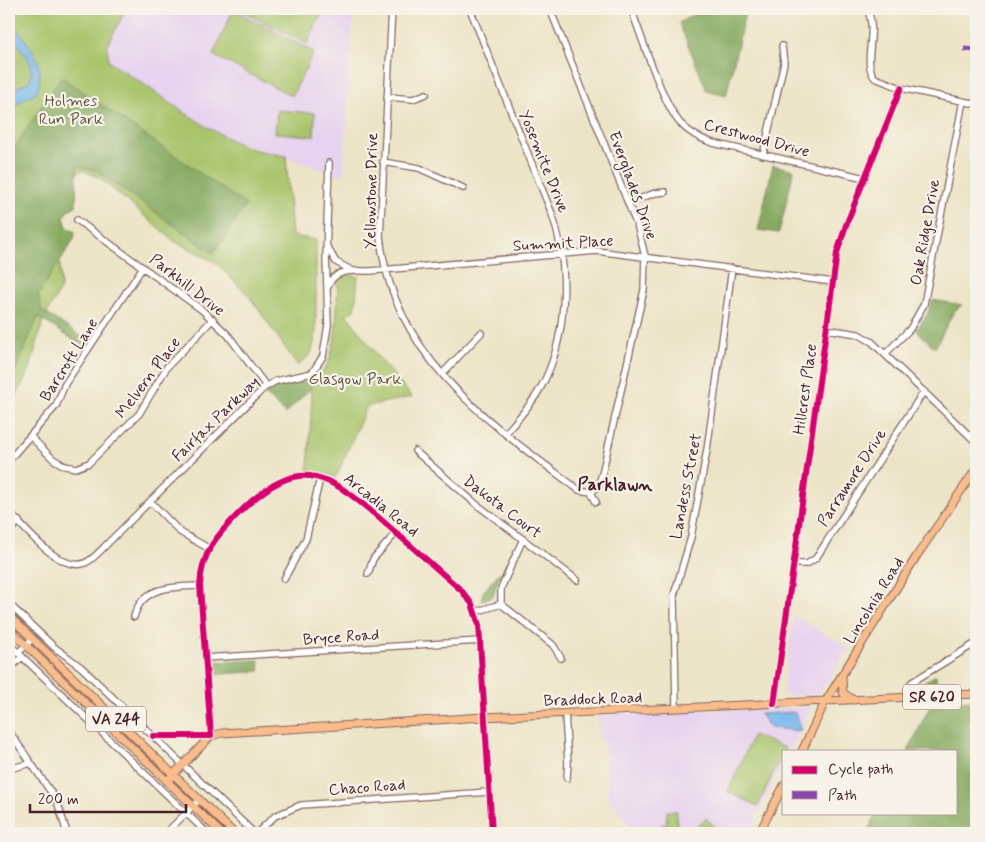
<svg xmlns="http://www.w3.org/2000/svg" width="985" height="842" viewBox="0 0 985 842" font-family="Mynerve,sans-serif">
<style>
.built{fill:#e7d2ef}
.green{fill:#a8c56c;stroke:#79724c}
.forest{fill:#86aa60;stroke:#686446}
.water{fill:#78b7eb;stroke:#616b8b}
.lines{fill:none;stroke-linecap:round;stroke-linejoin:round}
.minor-casing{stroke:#836461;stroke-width:8}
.major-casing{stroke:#836461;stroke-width:9}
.minor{stroke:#fff;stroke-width:5.5}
.major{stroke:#f9bc8a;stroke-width:7}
.quiet{stroke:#8e44ad;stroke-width:5;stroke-dasharray:10 5;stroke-linecap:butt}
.cycleway-casing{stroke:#f7f3e8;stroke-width:9}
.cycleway{stroke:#d6006c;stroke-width:6}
.labels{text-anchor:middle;stroke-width:4.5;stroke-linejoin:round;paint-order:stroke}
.shield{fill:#f7f3e8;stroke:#7e5f64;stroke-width:1}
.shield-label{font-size:15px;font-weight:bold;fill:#4a1f2b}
.park-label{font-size:16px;fill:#66513e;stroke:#f7f3e8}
.street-label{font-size:16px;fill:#4a1f2b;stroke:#f7f3e8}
.neighbourhood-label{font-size:18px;font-weight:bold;fill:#4a1f2b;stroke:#f7f3e8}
</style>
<rect width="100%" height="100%" fill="#f7f3e8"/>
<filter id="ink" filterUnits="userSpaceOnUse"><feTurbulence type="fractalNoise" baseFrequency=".02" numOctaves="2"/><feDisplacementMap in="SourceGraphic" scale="10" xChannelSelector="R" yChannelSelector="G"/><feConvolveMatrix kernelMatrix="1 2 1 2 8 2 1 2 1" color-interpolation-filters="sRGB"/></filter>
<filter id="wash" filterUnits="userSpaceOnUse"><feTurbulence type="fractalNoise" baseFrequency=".0096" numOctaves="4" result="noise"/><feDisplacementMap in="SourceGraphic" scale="20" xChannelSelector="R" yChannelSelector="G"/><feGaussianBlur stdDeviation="1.12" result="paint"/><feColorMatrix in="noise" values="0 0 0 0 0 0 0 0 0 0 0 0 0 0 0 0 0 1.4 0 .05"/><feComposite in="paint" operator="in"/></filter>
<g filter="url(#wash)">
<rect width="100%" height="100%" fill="#ece4c6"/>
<path class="built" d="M106,9H354L343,176L162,119L81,74Z
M794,615L849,648L822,690L815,695L789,696L783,690Z
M812,707L790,751H784V763L748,833H635L608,798L604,741H599L597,714Z"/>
<path class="green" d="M9,9H126L107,46L109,62C153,88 193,123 241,145C255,151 271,153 286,156L292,236L316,240V334L311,354L298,366L249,296L215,262L174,241L100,178L82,170L71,177L59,244L61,288L43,320L30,369L17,395L9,403Z
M237,9H324L307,44Z
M233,10L314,52L292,96L213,55Z
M277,110L315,113L314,136L275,133Z
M338,271L358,277L355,310L346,314L380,359L412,397L367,406L336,477L308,470L312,396L306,382C310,380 316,378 320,375C339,357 337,297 338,271Z
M753,735L785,748L758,806L728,792Z
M667,811H677V826H667L680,833H658L662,824L666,826Z
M706,818L719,831L717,833H701L696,828Z"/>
<path class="forest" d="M702,9H746L726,96L707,91L679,23Z
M61,77L246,205L213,253L97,171L77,166L76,206L68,210L64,218L67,227L75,232L74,239L38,295L42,311L87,340L83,346L38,317L13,376L9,381V156Z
M773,165L794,170L779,233L758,230Z
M932,300L962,305L954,311L935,348L916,330L927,315Z
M307,381L312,387L285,414L265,394L280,386Z
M500,572L493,596L481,601L483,592Z
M259,660L260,671L211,675V669L216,662Z
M936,675L937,690H921L916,687Z
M976,700V833H867L876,813H956V751H908L932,702Z"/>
<path class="water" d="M9,18C25,43 48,58 37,92L19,102L9,114V92L30,81C35,60 23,50 9,37Z
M792,712L795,713L801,731L770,728L760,714Z"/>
</g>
<g filter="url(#ink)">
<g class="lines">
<g class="minor-casing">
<path id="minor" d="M392,9L380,236C392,357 489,423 579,490L591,492
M413,9H433
M470,9L552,214C570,266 568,340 540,389C531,405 517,420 505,434
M550,9L638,228L645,256L644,290L602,474L598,487L591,492
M631,9C642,37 662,102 680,123C689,133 701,139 713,143L865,178
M867,9C879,32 861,63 875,78L901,88L976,104
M387,97L413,99L426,94
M763,155L784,63L782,46
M383,162L419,168L463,188
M628,203L655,193L665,192
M77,220L202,310L228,335L266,386
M328,248L336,262L351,270
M328,287C334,268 353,271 370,271L597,251L833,282
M826,329L858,334L872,342L976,442
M885,354L910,329L924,304L963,101
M442,374L481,333
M30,436L53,459L65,466L76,468L89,463L139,414L167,367L213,319
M415,451L476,504L577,580
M9,460L56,406L65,384L143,267
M591,492L596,502
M150,501L180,532L208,548
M9,512C25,528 60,573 85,563C94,559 101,550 108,543L264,388L276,381L312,373L323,356L328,325L326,255L329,163
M9,532L19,521
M794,564H807L816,558L924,391
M368,574L373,559L396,533
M284,579L306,539L320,478
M9,604L54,647L81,667L254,833
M501,604L553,645L561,658
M501,604V588L523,539
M475,612L501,604
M134,617C142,585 174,587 200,586
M9,644L207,833
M18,653L32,639
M205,658L480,641
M9,669L22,657
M908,698V688L912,682L976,643
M774,704L837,253L846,225L901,88
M676,708L674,595L691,537L707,450L732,268
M565,713L568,763L567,778
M9,731L57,801L67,833
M153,736H211L200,586C201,552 218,534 241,511C302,451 331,476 386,524C411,546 436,568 461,590L472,604L479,625L492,833
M9,769L31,763
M166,833L199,800
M257,833L275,816L301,805L489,792"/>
</g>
<g class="major-casing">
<path id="major" d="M9,616L234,833
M9,629L221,833
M842,677L843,693L854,700
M802,751L825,702L916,557L976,469
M167,781L211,736L222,733L484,717L976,694
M759,833L784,785"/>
</g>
<use href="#minor" class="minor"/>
<use href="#major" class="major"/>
<path class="quiet" d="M964,49L976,50"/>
<g class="cycleway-casing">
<path id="cycleway" d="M774,704L837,253L846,225L901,88
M153,736H211L200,586C201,552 218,534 241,511C302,451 331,476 386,524C411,546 436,568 461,590L472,604L479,625L492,833"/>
</g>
<use href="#cycleway" class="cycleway"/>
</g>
</g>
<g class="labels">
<g class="shield">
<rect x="903" y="684.5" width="58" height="25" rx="4"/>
<rect x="86" y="706.5" width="60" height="25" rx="4"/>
</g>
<g class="shield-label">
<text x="932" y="702">SR 620</text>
<text x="116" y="724">VA 244</text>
</g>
<g class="park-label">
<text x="71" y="106">Holmes<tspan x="71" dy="18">Run Park</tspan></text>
<text x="355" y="384">Glasgow Park</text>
</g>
<g class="street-label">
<text transform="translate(757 137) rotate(15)" y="6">Crestwood Drive</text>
<text transform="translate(545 161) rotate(68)" y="6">Yosemite Drive</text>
<text transform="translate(634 185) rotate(70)" y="6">Everglades Drive</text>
<text transform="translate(370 191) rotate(-89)" y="6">Yellowstone Drive</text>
<text transform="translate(924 232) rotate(-80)" y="6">Oak Ridge Drive</text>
<text transform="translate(563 242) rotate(-3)" y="6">Summit Place</text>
<text transform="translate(188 284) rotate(38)" y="6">Parkhill Drive</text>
<text transform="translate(68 359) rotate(-58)" y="6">Barcroft Lane</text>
<text transform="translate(147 377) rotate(-53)" y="6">Melvern Place</text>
<text transform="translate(804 389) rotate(-82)" y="6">Hillcrest Place</text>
<text transform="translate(215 418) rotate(-44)" y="6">Fairfax Parkway</text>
<text transform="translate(851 477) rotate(-57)" y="6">Parramore Drive</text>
<text transform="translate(685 486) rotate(-79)" y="6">Landess Street</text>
<text transform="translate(382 504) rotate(39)" y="6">Arcadia Road</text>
<text transform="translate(503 506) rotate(37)" y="6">Dakota Court</text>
<text transform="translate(873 600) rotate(-58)" y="6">Lincolnia Road</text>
<text transform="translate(341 636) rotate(-4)" y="6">Bryce Road</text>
<text transform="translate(593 698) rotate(-2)" y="6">Braddock Road</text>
<text transform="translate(367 786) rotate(-4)" y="6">Chaco Road</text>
</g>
<g class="neighbourhood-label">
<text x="615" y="490">Parklawn</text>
</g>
</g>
<rect width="985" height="842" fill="none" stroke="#f7f3e8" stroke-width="30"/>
<rect x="782" y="750" width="175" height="65" fill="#f7f3e8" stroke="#b29e9c"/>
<rect x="792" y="766" width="25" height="8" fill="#d6006c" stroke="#b29e9c"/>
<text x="828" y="774" font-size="15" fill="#4a1f2b">Cycle path</text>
<rect x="792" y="791" width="25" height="8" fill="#8e44ad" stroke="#b29e9c"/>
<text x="828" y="800" font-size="15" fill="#4a1f2b">Path</text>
<path d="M30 804v8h156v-8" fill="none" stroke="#4a1f2b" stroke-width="2.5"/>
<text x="38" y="804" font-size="15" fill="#4a1f2b" stroke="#f7f3e8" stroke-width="4" paint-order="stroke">200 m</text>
</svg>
